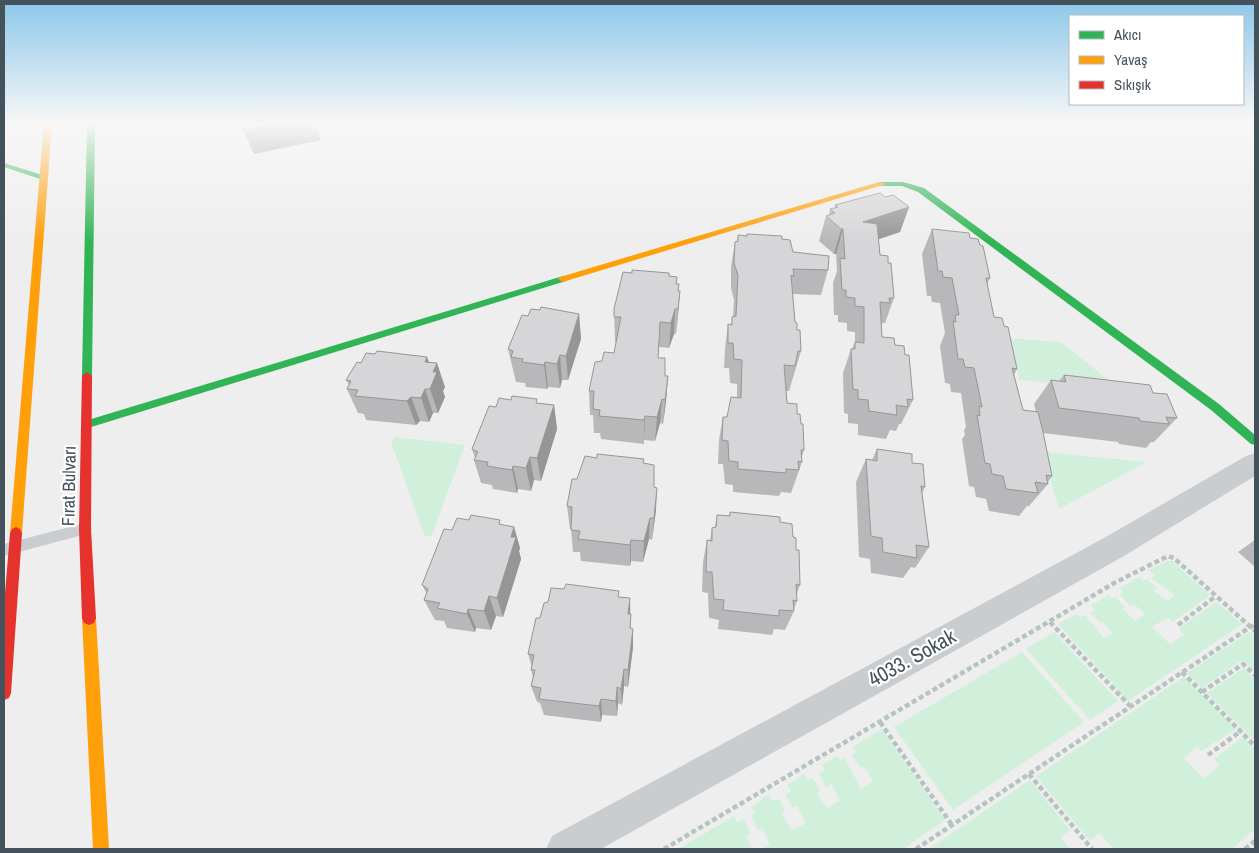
<svg xmlns="http://www.w3.org/2000/svg" width="1259" height="853" viewBox="0 0 1259 853" font-family="'Archivo Narrow',sans-serif">
<style>
.green{fill:#d1f0db}
.lines{fill:none;stroke-linecap:round;stroke-linejoin:round}
.path{stroke:#b6c4bf;stroke-width:4.5;stroke-dasharray:5 3;stroke-linecap:butt}
.lane{fill:#cacdcf;fill-rule:evenodd}
.street{fill:#cacdcf;fill-rule:evenodd}
.fast{fill:#30b455;fill-rule:evenodd}
.slow{fill:#ff9f0a;fill-rule:evenodd}
.jam{fill:#e5322d;fill-rule:evenodd}
.wall{fill:#b8b8ba}
.shaded-wall{fill:#969697}
.building{fill:#d6d6d8;stroke:#969697}
.labels{text-anchor:middle;stroke-width:4.5;stroke-linejoin:round;paint-order:stroke}
.street-label{font-size:18px;fill:#44525c;stroke:#fff}
.near-street-label{font-size:21px;fill:#44525c;stroke:#fff}
</style>
<rect width="100%" height="100%" fill="#efeeee"/>
<path class="green" d="M1005,338L1061,342L1117,387L1114,389L1020,380Z
M395,437L465,445L432,535L425,537L391,442Z
M1042,452L1147,462L1059,509Z
M1167,561H1172L1210,595L1173,622L1167,618L1152,627L1170,644L1184,635L1179,628L1217,602L1242,624L1128,701L1058,624L1076,614L1080,617L1085,615L1104,638L1113,633L1103,622L1101,623L1090,613L1095,610L1091,605L1108,595L1112,599L1115,597L1125,607L1123,609L1135,621L1145,614L1134,604L1130,606L1120,595L1123,592L1120,588L1139,577L1143,581L1147,579L1157,588L1154,591L1167,601L1175,595L1151,578L1155,575L1149,570Z
M1054,632L1118,701L1090,720L1026,649Z
M1250,632L1255,636V671L1242,660L1202,688L1187,673Z
M1022,652L1084,722L953,810L894,727Z
M1244,668L1255,679V741L1207,693Z
M1184,677L1236,729L1202,751L1197,747L1184,758L1204,779L1219,765L1214,759L1243,737L1255,748V829L1232,849H1114L1099,833L1090,841L1036,776Z
M882,729L945,820L903,849H763L770,844L762,828L758,830L751,815L755,812L751,807L769,794L773,801L779,799L785,810L782,815L792,830L806,823L797,806L793,808L785,795L791,791L787,785L804,774L808,780L813,778L820,790L817,794L828,808L840,800L831,784L826,788L819,774L825,770L822,765L837,756L841,760L845,758L861,789L873,781L864,767H860L851,756L856,752L853,747Z
M1030,780L1070,830L1061,837L1070,849H929Z
M734,816L737,822L744,819L751,833L746,837L753,849H678Z"/>
<g class="lines">
<path class="path" d="M1050,622L1130,706
M1178,625L1216,596
M1182,672L1255,746
M1202,692L1243,664L1255,675
M880,722L952,825
M1208,755L1241,731
M1029,774L1092,849
M664,849L1116,582L1168,556L1174,558L1255,631
M916,849L1255,624
M1245,849L1255,841"/>
<path class="lane" d="M85,523L90,525L92,529L90,533L4,556V544Z"/>
<path class="street" d="M1255,453V476L1124,556L601,849H546L552,836L1104,538L1246,456Z"/>
<path class="fast" d="M87,123H95L92,376L87,380L82,376Z
M4,163L46,176L47,178L43,180L4,167Z
M879,182H903L924,188L1219,404L1255,435V445L1251,444L1211,410L918,192L902,186H882L878,184Z
M563,276L568,279L566,281L88,428L84,427L82,424L84,421L88,420Z"/>
<path class="slow" d="M44,123H52L22,533L20,537L16,539L12,537L10,533Z
M879,182L886,184L566,281L563,282L558,279L560,277Z
M89,611L94,613L96,618L109,849H93L82,618L84,613Z"/>
<path class="jam" d="M87,372L92,376L91,529L96,618L94,623L89,625L84,623L82,618L79,529L82,376Z
M16,527L20,529L22,533L11,693L9,698L4,700V605L10,533L12,529Z"/>
</g>
<path class="wall" d="M885,197L909,207L900,232L878,239L880,255L888,263L894,298L885,323H882L881,325L882,337L895,345L905,355L913,400L901,424H899L896,431L890,430L886,439L858,435V424L848,423V414L844,413L843,373L851,349H852L855,342V332L847,331V323L838,322V315H834L833,283L837,271L836,254H834L819,241L826,216L829,215L830,209L835,208V205Z
M932,229L970,238L980,245L990,278L987,284L994,317L1004,326L1017,369L1014,375L1023,410L1036,412L1034,404L1051,380L1059,381L1064,375L1153,393L1177,418L1154,442H1151L1146,448L1119,444L1118,442L1043,433L1052,476L1048,482V484L1029,506H1027L1019,516L989,511L986,499L976,497L974,487L969,486L962,439L965,435L964,430L966,427L961,393L951,392L950,384L945,383L940,346L945,333L940,303L932,302L931,296H927L922,254Z
M738,235L782,239L793,252L828,270L821,295L792,294L795,322L797,330L801,351L789,391H786L787,403L797,414L801,424L804,450L801,459L802,462L791,493L781,492L779,496L733,492V485L725,484L723,464H718L719,440L723,417H727L737,398V384L730,383L729,368H724L725,349L728,324L731,325L732,317H733L734,300L731,288V267L735,242L737,241Z
M669,276L677,284L678,291H680L676,334H674L669,348L659,347L658,358L665,376H668L666,401L663,424L660,423L655,441L644,440V444L601,439L600,433H594L593,415H590L589,391L602,361L614,353L616,342H615L614,309Z
M579,314L581,339L568,380H562L560,388L548,387L547,389L526,387L525,383L516,382L508,349L528,316Z
M427,357L429,362L445,387L443,391L445,397L438,413H433L429,422L420,421L416,425L366,420L364,414L358,413L347,389L349,385L346,380Z
M538,403L554,405L557,429L541,481L534,480L531,491L518,489L517,493L493,489L492,485L481,483L474,460L475,458L472,449Z
M877,449L912,463L925,487L922,493L929,547L915,568L911,567L903,578L871,573L870,559L859,557L856,482L866,459L872,460Z
M644,463L654,487L656,510L652,540L649,539L643,562L631,561L630,566L581,561L580,552H573L571,529H570L567,506L577,479Z
M730,512L780,522L793,537L796,550L800,585L797,593V601L794,609V611L785,630L774,629L772,635L718,629L719,620L709,618L708,593L702,592L703,562L707,540L710,541L712,528L715,527L717,515L729,516Z
M502,525L514,527L520,548L519,551L521,559L503,617L496,616L491,630L476,628L475,632L447,628L444,621L435,620L424,600L427,594L422,585L452,530Z
M1255,540V567L1238,552Z
M619,597L630,598L631,629H633V647L628,687L624,686L622,705L618,703L617,716L602,715L601,722L544,715L540,703L537,702L531,686L533,677L531,670L532,667L528,654L540,618Z"/>
<path class="shaded-wall" d="M280,123H315L321,140L254,154L243,130Z
M909,207L900,232L856,247L863,222Z
M841,229H843L836,254H834Z
M680,291L678,316L676,334L678,309Z
M675,309L674,334L669,348L671,323Z
M579,314L581,339L568,380L566,356Z
M560,355L562,380L560,388L557,364Z
M427,357L434,378L433,372L437,363L445,387L443,391L445,397L438,413L430,389L425,362Z
M545,362L548,387L547,389L544,365Z
M668,376L666,401L663,424L665,400Z
M425,389L433,413L429,422L421,398Z
M411,397L420,421L416,425L407,401Z
M662,399L660,423L655,441L657,417Z
M554,405L557,429L541,481L537,458Z
M645,416L644,440V444V420Z
M530,457L534,480L531,491L526,468Z
M513,466L518,489L517,493L512,470Z
M657,488L656,510L652,540L654,518Z
M650,518L649,539L643,562L644,541Z
M514,527L520,548L519,551L521,559L503,617L497,598Z
M631,540V561L630,566V545Z
M489,596L496,616L491,630L484,611Z
M630,598V618L628,614Z
M468,609L476,628L475,632L467,614Z
M633,629V647L628,687V670Z
M624,669V686L622,705L621,689Z
M617,687L618,703L617,716L616,701Z
M601,699L602,715L601,722L599,706Z"/>
<path class="building" d="M241,123H280L243,130Z
M880,193L885,197L893,195L909,207L863,222L877,224L880,255L888,256V263H891L894,298H889L890,303L880,302L882,337L894,338L895,345L904,346L905,355H909L913,400L907,399L908,407L896,405L897,415L869,411L868,400L858,399V390L853,389L851,349H855V342L864,343V307L855,306V298L846,297V290H842L840,258L845,259L843,229H841L826,216L835,213L830,209L838,207L835,205Z
M932,229L969,233L970,238L978,239L980,245L983,246L990,278H986L994,317L1002,318L1004,326L1008,327L1017,369L1012,368L1023,410L1038,412L1043,432L1052,476L1046,475L1048,484L1035,482L1038,493L1006,489L1003,476L992,474L990,464L985,463L977,415L980,416L979,406L982,407L974,368L965,367L963,359H958L953,321L956,322L955,315H959L952,278L943,277L942,271H938Z
M747,234L782,236V239L790,240L793,252L829,256L828,270L793,269L794,276L791,275L795,322L797,323V330H800L801,351H798L795,366L784,365L787,403L797,404V414H800L801,424H803L804,450H801L802,462L798,461L799,470L786,469V473L738,469V462L729,461L728,441L722,440L723,417H727L731,397L741,398L742,360L734,359L733,343H728V324L732,325V317L736,316L738,275L734,263L735,242L738,241V235L747,236Z
M632,270L669,273V276L677,277L676,284H679L678,291H680L678,309H675L671,323L660,322L658,358H665V376H668L665,400L662,399L657,417L645,416L644,420L599,416L600,410L593,409L594,391H589L595,362L602,361L604,352L614,353L621,317H614V309L623,272L632,273Z
M541,307L579,314L566,356L560,355L557,364L545,362L544,365L522,362L523,359L511,357L513,351L508,349L522,315L528,316L531,309L540,310Z
M377,351L427,357L425,362L437,363L433,372H437L430,389H425L421,398L411,397L407,401L355,396L358,390L347,389L351,381L346,380L357,362L361,363L366,353L375,354Z
M1064,375L1150,385L1153,393L1167,394L1177,418L1166,417L1169,424L1140,421L1139,418L1059,408L1051,380L1066,382Z
M512,396L537,399L536,403L554,405L537,458L530,457L526,468L513,466L512,470L487,466L488,462L474,460L478,452L472,449L489,406L496,407L499,398L511,400Z
M877,449L912,454V463L923,464L925,487L921,486L929,547L916,545L917,558L883,552L882,538L871,536L866,459L877,461Z
M597,454L644,459L643,463L654,465V487L657,488L654,518H650L644,541L631,540L630,545L578,539L580,531L571,530L572,507L567,506L572,479H577L585,456L597,458Z
M730,512L780,517V522L792,524L793,537L796,538V550H799L800,585L796,584L797,601L793,600L794,611L779,610V616L723,610L724,600L714,599L712,572H706L707,540L712,541V528L716,527L717,515L730,516Z
M471,515L500,520L499,524L514,527L511,537H516L497,598L489,596L484,611L468,609L467,614L437,608L440,603L424,600L428,589L422,585L444,529L452,530L457,518L469,520Z
M566,584L619,591L618,597L630,598L628,614H631L630,628L633,629L628,670L624,669L621,689L617,687L616,701L601,699L599,706L539,699L541,688L531,686L535,670H531L534,655L528,654L536,618H540L544,603L548,602L551,588L564,589Z"/>
<linearGradient id="sky" x2="0" y2="1"><stop stop-color="#8cc7eb"/><stop offset="0.51" stop-color="#f8f7f7"/><stop offset="1" stop-color="#f8f7f7" stop-opacity="0"/></linearGradient>
<rect width="1259" height="242" fill="url(#sky)"/>
<g class="labels">
<g class="street-label">
<text transform="translate(69 486) rotate(-89)" y="6">Fırat Bulvarı</text>
</g>
<g class="near-street-label">
<text transform="translate(912 658) rotate(-29)" y="7">4033. Sokak</text>
</g>
</g>
<rect width="1259" height="853" fill="none" stroke="#44525c" stroke-width="10"/>
<rect x="1069" y="15" width="175" height="90" fill="#ffffff" stroke="#b4babe"/>
<rect x="1079" y="31" width="25" height="8" fill="#30b455" stroke="#b4babe"/>
<text x="1114" y="40" font-size="15" fill="#44525c">Akıcı</text>
<rect x="1079" y="56" width="25" height="8" fill="#ff9f0a" stroke="#b4babe"/>
<text x="1114" y="65" font-size="15" fill="#44525c">Yavaş</text>
<rect x="1079" y="81" width="25" height="8" fill="#e5322d" stroke="#b4babe"/>
<text x="1114" y="90" font-size="15" fill="#44525c">Sıkışık</text>
</svg>
